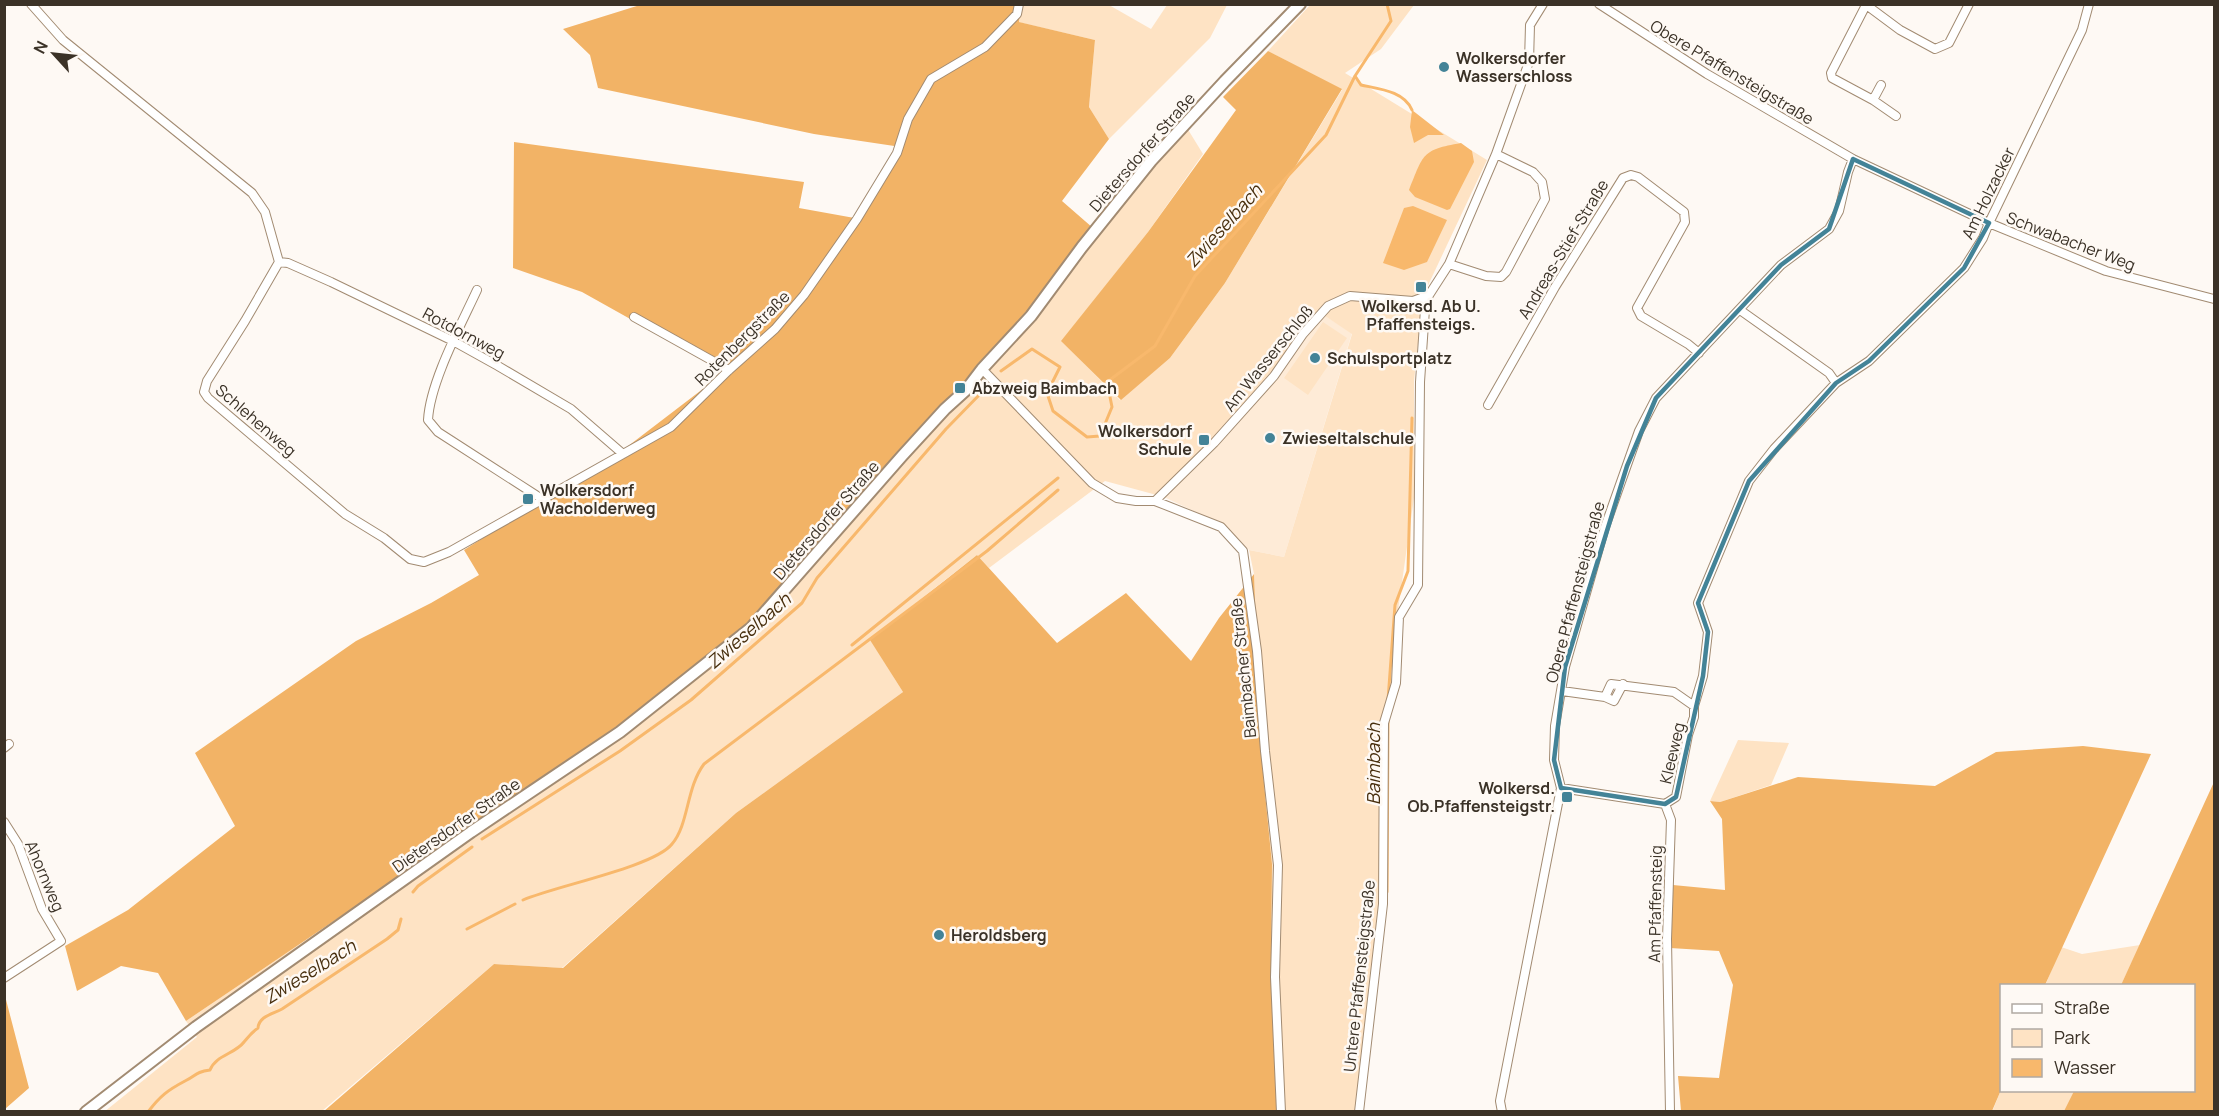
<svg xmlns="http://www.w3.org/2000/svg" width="2219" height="1116" viewBox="0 0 2219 1116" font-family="Manrope,sans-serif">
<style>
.built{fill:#feebd7}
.green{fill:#fee3c4}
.forest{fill:#f2b366}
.water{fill:#f8b86c}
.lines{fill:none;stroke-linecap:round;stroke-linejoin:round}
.stream{stroke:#f8b86c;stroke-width:3}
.street-casing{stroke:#a28b72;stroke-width:10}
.secondary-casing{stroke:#a28b72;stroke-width:14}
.street{stroke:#fff;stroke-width:8}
.secondary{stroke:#fff;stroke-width:10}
.marked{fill:none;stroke:#438397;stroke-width:4.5;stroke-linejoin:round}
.poi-dot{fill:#438397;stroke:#fef9f4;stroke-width:2}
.labels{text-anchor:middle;stroke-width:5;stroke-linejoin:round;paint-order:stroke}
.poi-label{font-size:16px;font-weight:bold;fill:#3b3227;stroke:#fef9f4;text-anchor:start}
.street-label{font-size:16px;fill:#3b3227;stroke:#fef9f4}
.water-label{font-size:18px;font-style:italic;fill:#482f0e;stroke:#fef9f4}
</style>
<rect width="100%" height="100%" fill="#fef9f4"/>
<path class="built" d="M1322,314L1352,333L1284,557L1249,550L1225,526L1164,497L1275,378Z"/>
<path class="green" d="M1020,5H1109L1151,29L1167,5H1227L1210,38L1109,139L1089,107L1095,40L1018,22Z
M1310,5H1414L1381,49L1345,73L1487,160L1423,296L1414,381V498L1394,638L1381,768L1384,902L1360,1111H1278L1271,980L1272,864L1261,752L1254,574L1249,550L1284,557L1352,334L1322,314L1275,378L1164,497L1105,481L989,568L977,555L870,639L903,692L736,813L562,968L494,964L322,1111L104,1112L197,1037L186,1021L616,730L751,621L1028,310L1093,228L1184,123L1203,154L1148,232L1062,341L1120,400L1170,358L1225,283L1342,90L1268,51Z
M1323,322L1347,338L1308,395L1284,378Z
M1738,740L1789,743L1771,785L1720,802L1710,801Z
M2140,945L2121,985L2045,986L2061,947L2082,954Z
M2001,1090H2002L2074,1091L2064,1111L1992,1112Z"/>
<path class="forest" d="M1020,4L1019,22L1095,40L1089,107L1109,139L1062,201L1093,228L1028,310L751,621L616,730L186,1021L158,973L121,966L77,991L65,946L128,910L235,826L195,753L356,641L431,603L479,575L464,550L623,450L725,372L582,292L513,268L514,142L804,182L799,208L860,219L885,181L901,147L814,134L598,88L590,55L563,29L640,5Z
M1268,51L1342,89L1225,283L1170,358L1121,400L1061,341L1148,232L1236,110L1223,97Z
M977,555L1057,643L1126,593L1191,661L1219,618L1254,574L1261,752L1272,864L1271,980L1278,1111L323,1112L494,964L563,968L736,813L903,692L870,640Z
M2083,746L2151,754L2045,985L2002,986L2001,1090L1992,1111H1681L1678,1076L1719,1078L1733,985L1719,951L1670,948L1673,885L1725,890L1722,819L1710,801L1720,802L1798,777L1935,786L1996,752Z
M2214,782V1111H2064L2074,1091L2194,1090V986L2121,985Z
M4,992L29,1088L5,1109H4Z"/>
<path class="water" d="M1412,110L1444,135H1428L1414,143L1410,127Z
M1461,143L1472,151L1474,162L1450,209L1447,210L1415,197L1409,190C1424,154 1421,150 1461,143Z
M1413,206L1447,220L1427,262L1404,270L1383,263L1404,208Z"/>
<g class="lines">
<path class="stream" d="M1355,76L1361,85C1379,89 1404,91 1412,110
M1001,371L1032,349L1060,367L1047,393L1053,411L1087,437L1100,436L1112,407L1107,382L1155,346L1195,276L1326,135L1355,76L1391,21L1387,4
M852,645L1058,478
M1388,700L1395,605L1408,571L1412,418
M482,839L620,751L691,700L802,603L817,578L946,429L986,388
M413,892L418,886L472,847
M1387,892L1388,719
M523,900C555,886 654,867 672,844C689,824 686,788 704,764L987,551L1058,490
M467,929L515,904
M148,1112C160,1096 168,1090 185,1081C196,1076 195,1072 210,1070C216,1055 235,1054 244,1042C249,1036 251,1033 258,1028C259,1016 273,1014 282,1009L387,939L398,930L401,919"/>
<g class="street-casing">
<path id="street" d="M31,4L63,40L252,193L265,212L279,262
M1599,4L1707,74L1853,159L1989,223L2106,271L2214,299
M1865,4L1900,30L1935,49L1949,43L1969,4
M1866,5L1831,73L1832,78L1873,100L1896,116
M1873,100L1881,85
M279,262L245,321L207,381L204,392L208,398L345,514L384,538L410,559L424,562L449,552L671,427L729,370L775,329L804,295L857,219L897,153L908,119L931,79L985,47L1017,14L1019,4
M279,262L288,263L331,282L453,341L498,366L571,409L623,454
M1449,264L1486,276L1501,277L1506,272L1545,199L1542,182L1533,172L1496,154
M477,290C461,325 430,382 428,420L438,432L542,499
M1740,310L1829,373L1836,383
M634,317L729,370
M982,369L1092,483L1117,498L1136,501H1155L1221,527L1243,551L1257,651L1265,751L1278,865L1275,977L1281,1112
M1488,405L1555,287L1623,178L1631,175L1638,177L1684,212L1685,222L1637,308L1641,316L1688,344L1699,353
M1155,501L1214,443L1274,376L1303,334L1328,306L1350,296L1413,301L1429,295
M1562,691L1605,697L1614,701L1623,684
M1605,697L1611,684L1674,692L1694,706V717L1688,735L1676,797L1665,804
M1694,706L1703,676L1708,632L1698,603L1749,481L1774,449L1836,383L1869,361L1964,268L1983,238L1989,223L2082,30L2089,4
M4,748L9,744
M1561,788L1665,804
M1665,804L1671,820L1667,939L1670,1112
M4,822L18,844L42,909L61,941L4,978
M1359,1112L1383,904L1384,723L1396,683L1399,617L1418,585L1420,382L1425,309L1429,295L1449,264L1496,154L1529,62L1530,25L1543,4
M1502,1112L1500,1101L1561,788L1554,760L1555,726L1565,667L1605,527L1639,431L1656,398L1781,265L1829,229L1839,211L1848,172L1853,159"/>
</g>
<g class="secondary-casing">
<path id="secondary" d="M86,1112L196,1027L471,832L620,732L751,628L902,456L945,409L966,390L982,369L1031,316L1082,247L1151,161L1225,81L1300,4"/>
</g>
<use href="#street" class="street"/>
<use href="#secondary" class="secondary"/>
</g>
<path class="marked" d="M1853,159L1989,223L1964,268L1869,361L1836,383L1749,481L1698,603L1708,632L1703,676L1676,797L1665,804L1561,788L1554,760L1565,667L1627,466L1656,398L1781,265L1829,229Z"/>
<g class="poi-dot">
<circle cx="1444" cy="67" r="6"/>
<rect x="1415" y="281" width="12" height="12" rx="3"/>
<circle cx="1315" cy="358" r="6"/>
<rect x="954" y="382" width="12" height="12" rx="3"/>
<circle cx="1270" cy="438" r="6"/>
<rect x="1198" y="434" width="12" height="12" rx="3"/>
<rect x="522" y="493" width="12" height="12" rx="3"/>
<rect x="1561" y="791" width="12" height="12" rx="3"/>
<circle cx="939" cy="935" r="6"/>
</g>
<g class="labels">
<g class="poi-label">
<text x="1456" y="64">Wolkersdorfer<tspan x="1456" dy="18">Wasserschloss</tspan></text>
<text x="1421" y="312" text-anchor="middle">Wolkersd. Ab U.<tspan x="1421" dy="18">Pfaffensteigs.</tspan></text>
<text x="1327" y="364">Schulsportplatz</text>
<text x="972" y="394">Abzweig Baimbach</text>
<text x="1192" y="437" text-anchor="end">Wolkersdorf<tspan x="1192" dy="18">Schule</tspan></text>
<text x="1282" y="444">Zwieseltalschule</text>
<text x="540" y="496">Wolkersdorf<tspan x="540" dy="18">Wacholderweg</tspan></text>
<text x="1555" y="794" text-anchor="end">Wolkersd.<tspan x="1555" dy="18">Ob.Pfaffensteigstr.</tspan></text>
<text x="951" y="941">Heroldsberg</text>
</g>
<g class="street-label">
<text transform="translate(1732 72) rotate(31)" y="6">Obere Pfaffensteigstraße</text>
<text transform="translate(1142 152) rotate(-49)" y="6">Dietersdorfer Straße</text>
<text transform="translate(1988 193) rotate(-64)" y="6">Am Holzacker</text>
<text transform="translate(2071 241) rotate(21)" y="6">Schwabacher Weg</text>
<text transform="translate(1563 249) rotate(-59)" y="6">Andreas-Stief-Straße</text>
<text transform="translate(464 333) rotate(28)" y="6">Rotdornweg</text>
<text transform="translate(742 338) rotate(-45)" y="6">Rotenbergstraße</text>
<text transform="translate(1268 358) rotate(-51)" y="6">Am Wasserschloß</text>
<text transform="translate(256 420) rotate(41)" y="6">Schlehenweg</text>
<text transform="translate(826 520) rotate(-49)" y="6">Dietersdorfer Straße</text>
<text transform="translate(1575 592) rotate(-75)" y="6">Obere Pfaffensteigstraße</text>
<text transform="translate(1243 668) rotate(-96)" y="6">Baimbacher Straße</text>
<text transform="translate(1672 753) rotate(-77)" y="6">Kleeweg</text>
<text transform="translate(456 825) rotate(-35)" y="6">Dietersdorfer Straße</text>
<text transform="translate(45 876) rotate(67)" y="6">Ahornweg</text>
<text transform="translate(1655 904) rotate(-89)" y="6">Am Pfaffensteig</text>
<text transform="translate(1359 976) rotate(-84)" y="6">Untere Pfaffensteigstraße</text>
</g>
<g class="water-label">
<text transform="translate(1224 226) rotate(-48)" y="6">Zwieselbach</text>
<text transform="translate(749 631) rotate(-41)" y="6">Zwieselbach</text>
<text transform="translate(1374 764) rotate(-90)" y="6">Baimbach</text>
<text transform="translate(310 972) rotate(-32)" y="6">Zwieselbach</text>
</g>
</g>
<rect width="2219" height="1116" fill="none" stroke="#3b3227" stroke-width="12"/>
<rect x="2000" y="984" width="195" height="108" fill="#fef9f4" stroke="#b0a9a2" stroke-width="1.5"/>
<rect x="2012" y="1004" width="30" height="9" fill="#ffffff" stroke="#b0a9a2" stroke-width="1.5"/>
<text x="2054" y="1014" font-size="18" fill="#3b3227">Straße</text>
<rect x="2012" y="1029" width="30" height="18" fill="#fee3c4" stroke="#b0a9a2" stroke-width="1.5"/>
<text x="2054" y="1044" font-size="18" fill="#3b3227">Park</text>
<rect x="2012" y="1059" width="30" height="18" fill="#f8b86c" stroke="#b0a9a2" stroke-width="1.5"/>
<text x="2054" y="1074" font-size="18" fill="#3b3227">Wasser</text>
<g transform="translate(54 54) rotate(297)" stroke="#fef9f4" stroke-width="4.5" paint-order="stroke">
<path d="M0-4.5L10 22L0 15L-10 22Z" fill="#3b3227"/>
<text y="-9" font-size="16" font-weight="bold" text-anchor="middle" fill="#3b3227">N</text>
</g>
</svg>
